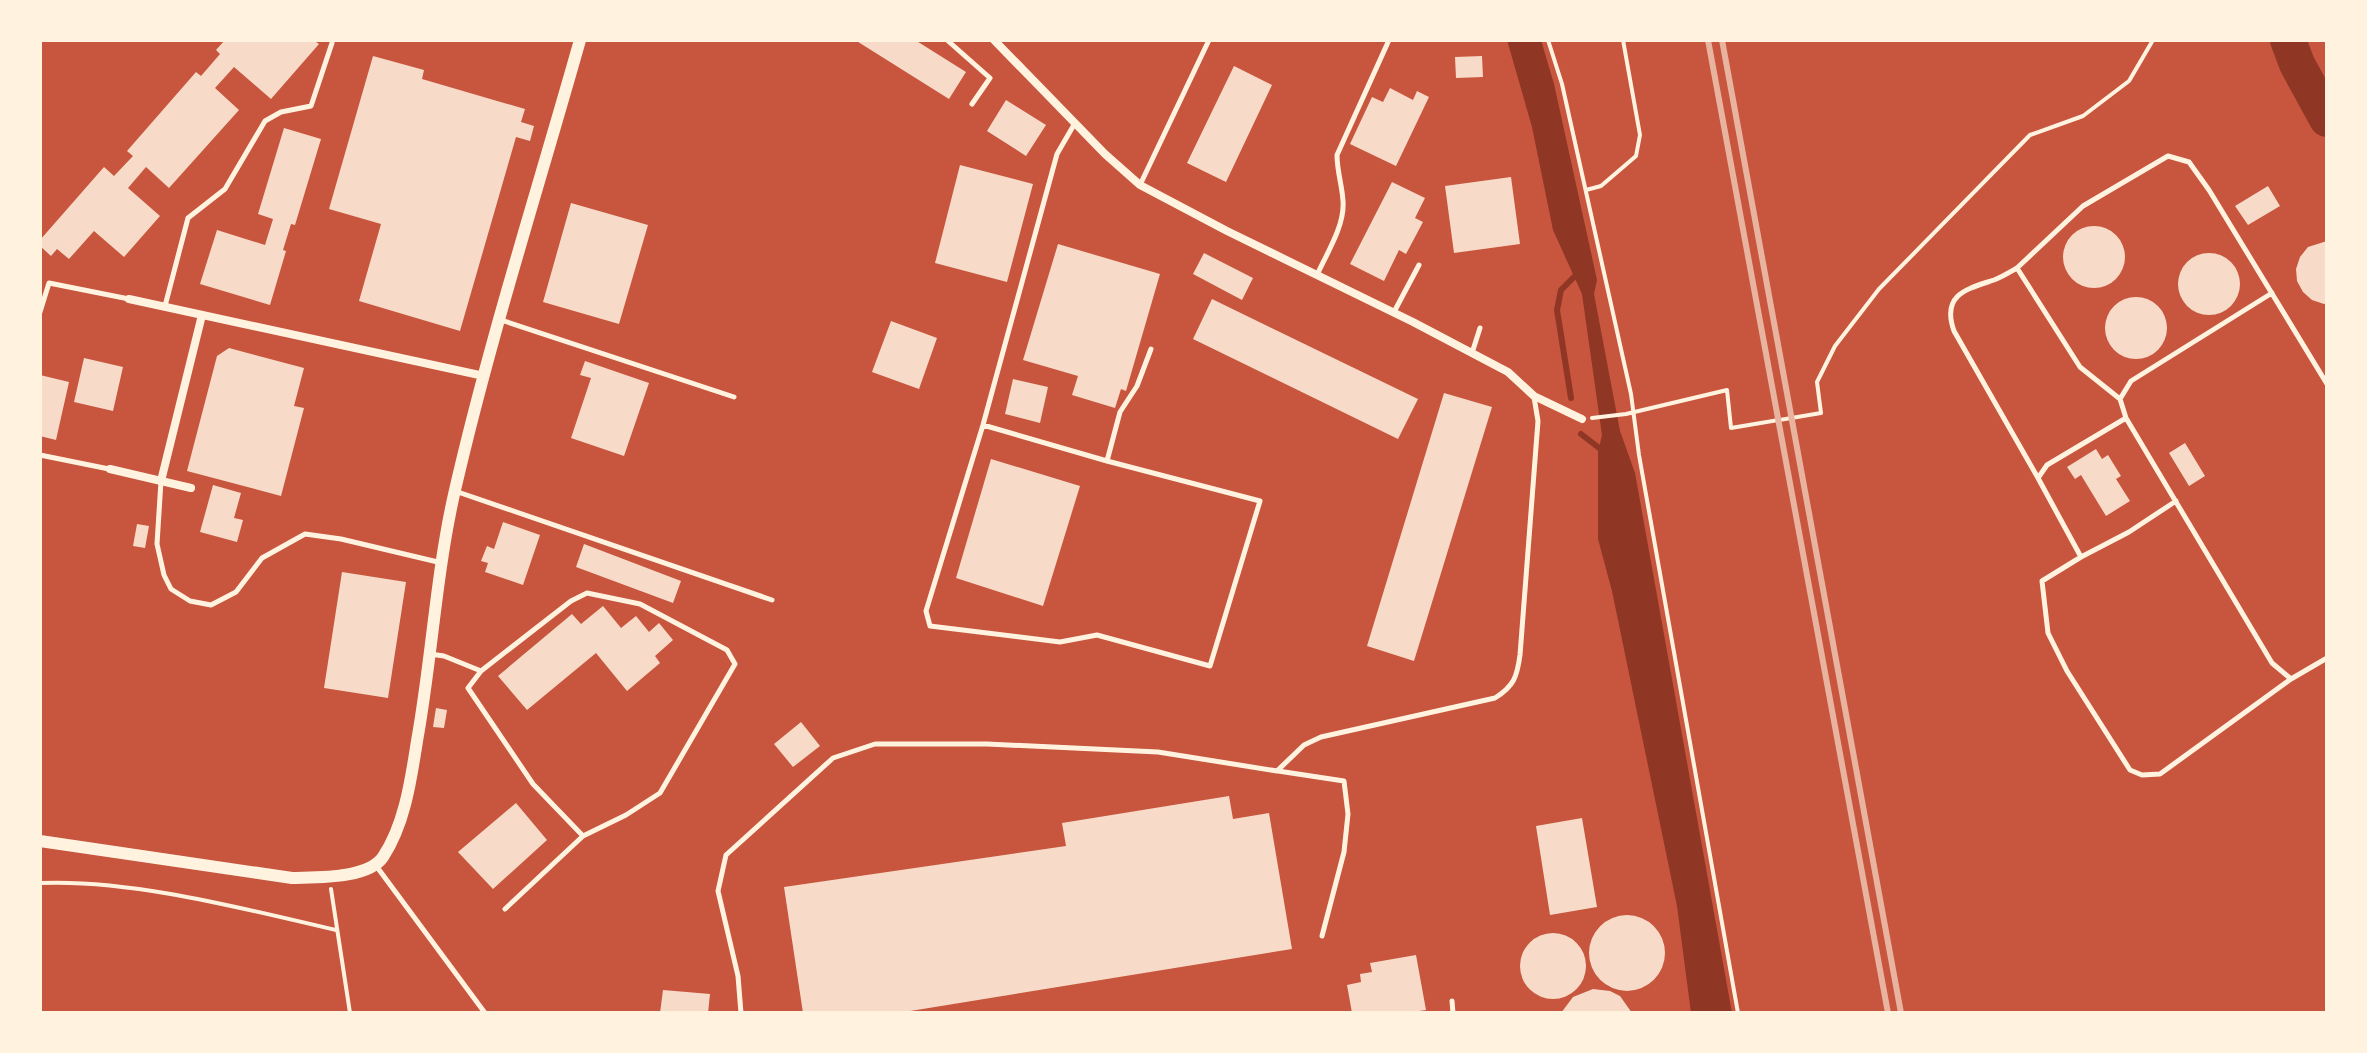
<svg xmlns="http://www.w3.org/2000/svg" width="2367" height="1053" viewBox="0 0 2367 1053" font-family="'Work Sans',sans-serif">
<style>
.water{fill:#8f3625}
.lines{fill:none;stroke-linecap:round;stroke-linejoin:round}
.stream{stroke:#8f3625;stroke-width:6}
.river{stroke:#8f3625;stroke-width:36}
.building{fill:#f7dbc8}
.path{stroke:#fff3e0;stroke-width:4}
.service{stroke:#fff3e0;stroke-width:5}
.minor{stroke:#fff3e0;stroke-width:8}
.tertiary{stroke:#fff3e0;stroke-width:12}
.rail{stroke:#e9b49f;stroke-width:6}
</style>
<rect width="100%" height="100%" fill="#c8553d"/>
<path class="water" d="M1507,40H1541L1554,84L1597,280L1594,294L1620,431L1635,473L1732,1013H1691L1677,906L1612,591L1598,539V452L1602,435L1582,294L1553,230L1532,127Z"/>
<g class="lines">
<path class="stream" d="M1571,398L1557,310L1561,290L1578,273
M1581,434L1603,451"/>
<path class="river" d="M2288,40L2297,64L2327,119"/>
</g>
<path class="building" d="M225,40H313L319,44L271,99L234,67L215,88L239,110L169,188L146,167L128,188L160,216L124,257L94,231L69,259L57,249L51,256L40,246V240L104,167L114,176L133,156L127,151L196,72L201,76L220,54L216,50Z
M855,40H915L966,72L949,99Z
M373,56L424,70L422,79L525,109L521,122L534,126L530,141L516,137L460,331L359,301L381,224L329,209Z
M1482,56L1483,77L1456,78L1455,57Z
M1234,66L1272,85L1226,182L1187,163Z
M1390,88L1413,100L1417,91L1429,97L1396,166L1350,144L1372,97L1383,102Z
M1006,100L1046,125L1026,156L987,131Z
M284,128L321,139L295,225L291,224L283,250L286,251L270,305L200,284L217,230L265,245L273,219L258,214Z
M960,165L1033,184L1007,282L935,263Z
M1511,177L1520,244L1454,253L1445,186Z
M1392,182L1425,198L1415,218L1423,222L1406,254L1399,250L1384,281L1350,264Z
M2268,186L2280,206L2248,225L2235,206Z
M571,203L648,225L619,324L543,302Z
M2063 257a31 31 0 1 1 62 0a31 31 0 1 1-62 0Z
M2327,241V303L2324,304L2312,300L2303,292L2297,281L2296,269L2300,257L2308,247Z
M1058,244L1160,274L1126,391L1121,389L1115,408L1072,395L1078,376L1023,360Z
M2178 284a31 31 0 1 1 62 0a31 31 0 1 1-62 0Z
M1204,253L1253,278L1242,300L1193,274Z
M2105 328a31 31 0 1 1 62 0a31 31 0 1 1-62 0Z
M1212,299L1418,399L1398,439L1193,339Z
M891,321L937,338L919,389L872,372Z
M229,348L304,368L294,406L304,408L281,496L187,471L217,356Z
M84,358L123,367L113,411L74,402Z
M585,361L649,383L624,456L571,438L591,378L580,375Z
M40,375L69,382L56,440L40,436Z
M1013,379L1048,387L1040,423L1005,414Z
M1444,393L1492,407L1414,661L1367,646Z
M2185,443L2205,476L2189,486L2169,453Z
M2096,449L2102,459L2108,455L2121,476L2116,479L2130,501L2106,516L2081,475L2075,479L2067,467Z
M991,459L1080,486L1043,606L956,578Z
M213,485L241,493L234,518L243,520L237,542L200,532Z
M503,522L540,535L523,585L485,572L488,563L481,561L487,546L494,549Z
M137,524L149,526L145,548L133,546Z
M584,544L681,581L673,603L576,567Z
M342,572L406,582L388,698L324,688Z
M603,606L621,628L636,616L649,632L659,623L673,640L655,656L660,663L627,691L596,653L527,710L498,676L572,614L581,624Z
M436,708L447,710L444,728L433,727Z
M801,722L820,746L793,767L774,744Z
M1229,796L1233,819L1269,813L1292,949L898,1013H803L784,887L1066,846L1062,823Z
M516,803L547,840L493,889L458,852Z
M1582,818L1597,907L1550,915L1536,826Z
M1589 953a38 38 0 1 1 76 0a38 38 0 1 1-76 0Z
M1520 966a33 33 0 1 1 66 0a33 33 0 1 1-66 0Z
M1416,955L1426,1010L1405,1013H1352L1347,985L1361,982L1360,974L1372,972L1370,963Z
M1593,989L1610,991L1620,996L1632,1013H1561L1573,997Z
M663,990L710,994L708,1013H660Z"/>
<g class="lines">
<path class="path" d="M1548,40L1562,84L1631,394L1639,455L1738,1013
M1586,190L1601,186L1636,156L1640,135L1623,40
M1592,418L1626,414L1727,390L1731,428L1821,413L1817,382L1835,346L1879,289L2030,135L2083,116L2129,81L2153,40
M40,883C132,879 245,909 336,930
M331,889L350,1013"/>
<path class="service" d="M947,40L990,78L972,104
M1075,123L1057,154L983,425L926,611L930,626L1060,642L1097,635L1210,666L1260,501L1107,461L1120,412L1137,386L1151,349
M1140,185L1209,40
M2017,268C2010,272 2002,277 1994,280C1967,289 1941,294 1954,331L2038,478
M1317,275C1327,253 1345,225 1343,201C1342,185 1337,171 1337,155L1389,40
M2272,293L2131,381L2120,399L2126,418L2272,663L2291,679L2327,658
M165,306L188,218L225,189L265,121L281,112L311,106L332,43
M40,312L49,283L129,299
M1394,312L1419,265
M501,320L734,397
M1472,353L1480,328
M2120,399L2080,367L2017,268L2083,206L2168,156L2189,162L2209,190L2327,384
M2126,418L2047,465L2038,478L2081,557L2042,581L2048,633L2067,671L2130,770L2142,775L2160,774L2291,679
M983,425L1107,461
M40,455L109,469
M161,481L157,544L164,575L171,589L190,601L211,605L236,592L262,558L305,534L341,539L442,563
M455,491L772,600
M2081,557L2129,532L2176,501
M430,654L444,656L481,671L468,688L533,784L583,836L626,815L660,793L735,664L727,650L640,604L587,593L571,601L481,671
M1278,771L1344,781L1348,814L1344,852L1322,936
M377,867L485,1013
M505,909L583,836
M1452,1001L1453,1013
M741,1013L738,976L718,891L726,855L833,758L875,744H987L1158,752L1277,771L1304,745L1321,737L1495,698C1514,686 1517,677 1520,655L1538,421L1534,397"/>
<path class="minor" d="M994,40L1105,154L1140,185L1227,231L1413,322L1508,372L1534,396L1582,419
M129,299L484,376
M110,469L191,488
M161,481L202,315"/>
<path class="tertiary" d="M40,841L292,878C317,877 368,879 383,857C405,824 411,779 417,741C432,658 436,572 455,490C490,338 538,189 580,40"/>
<path class="rail" d="M1708,40L1888,1013
M1722,40L1901,1013"/>
</g>
<rect width="2367" height="1053" fill="none" stroke="#fff3e0" stroke-width="84"/>
</svg>
